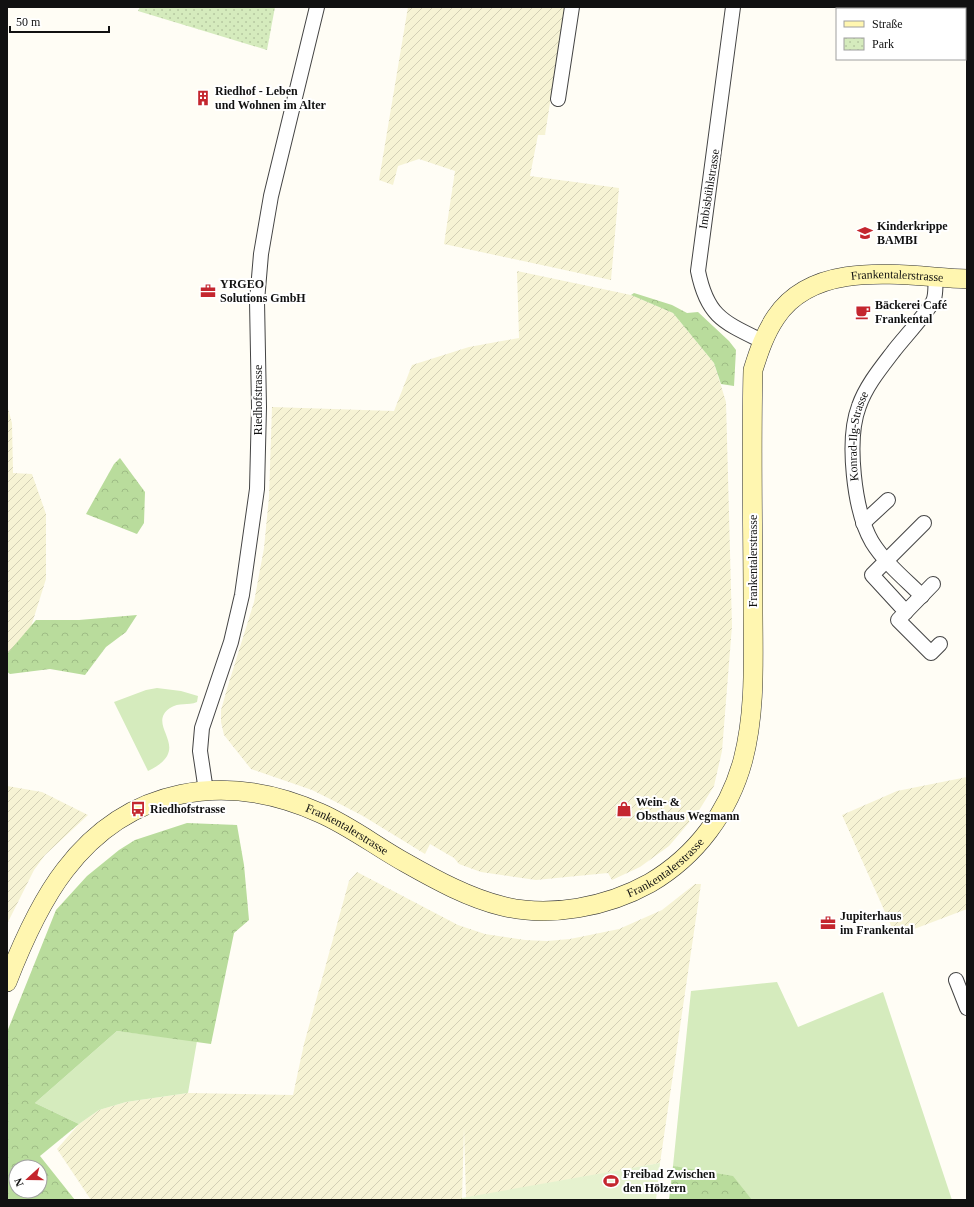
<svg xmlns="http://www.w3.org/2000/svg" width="974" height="1207" viewBox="0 0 974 1207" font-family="Georgia,serif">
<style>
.farmland{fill:url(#farmland-furrows)}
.grass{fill:#d5ebbd}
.forest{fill:url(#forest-crowns);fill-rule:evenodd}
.park{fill:url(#park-dots)}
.pitch{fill:#e6f2cf}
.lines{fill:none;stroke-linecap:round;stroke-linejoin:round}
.street-casing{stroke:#444;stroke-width:16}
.secondary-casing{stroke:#333;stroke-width:20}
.street{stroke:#fff;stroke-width:14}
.secondary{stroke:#fff6b0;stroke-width:19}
.labels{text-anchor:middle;stroke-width:4;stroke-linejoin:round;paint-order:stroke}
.poi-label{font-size:12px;font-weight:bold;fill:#111;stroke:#fff;text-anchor:start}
.street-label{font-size:12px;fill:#111;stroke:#fff}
</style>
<defs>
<pattern id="farmland-furrows" width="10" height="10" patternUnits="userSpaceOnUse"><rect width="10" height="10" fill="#f6f3d4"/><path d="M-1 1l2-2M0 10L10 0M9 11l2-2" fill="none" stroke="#d2cfb5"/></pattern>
<pattern id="forest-crowns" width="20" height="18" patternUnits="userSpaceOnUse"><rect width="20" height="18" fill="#b9dc9c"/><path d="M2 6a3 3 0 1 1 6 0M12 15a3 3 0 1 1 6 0" fill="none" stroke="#9ebc85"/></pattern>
<pattern id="park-dots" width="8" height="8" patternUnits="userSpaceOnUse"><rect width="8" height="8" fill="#d5ebbd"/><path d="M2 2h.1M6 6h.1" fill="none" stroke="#b6c8a1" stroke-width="1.8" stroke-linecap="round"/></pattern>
</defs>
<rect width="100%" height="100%" fill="#fffdf5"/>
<path class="farmland" d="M408,7H565L545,135H538L530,176L619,188L611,280L444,244L455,171L419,159L398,166L393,185L379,180Z
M517,271L631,295L673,313L714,363L726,402L732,626L722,751L714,786L698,812L669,846L640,867L612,880L608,873L536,880L481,872L459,864L454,858L430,844L425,854L363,816L338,803L312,790L251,769L224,735L221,722V710L227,689L254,602L264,548L269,497L272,407L394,411L412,365L469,347L519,338Z
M7,405L12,423L13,473L32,474L46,514V579L19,665L7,659Z
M967,777V909L901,934L892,928L842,815L897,791Z
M7,786L42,792L88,815L45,855L34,870L7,924Z
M357,872L458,925L485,934L525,940L547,941L570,939L619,929L662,910L695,884H701L660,1163L466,1198L464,1127L462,1200H91L57,1149L79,1124L99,1110L126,1102L188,1093L293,1095L304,1044L349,881Z"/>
<path class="grass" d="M157,688L181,691L198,696L197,702C188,706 179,702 170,708C144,726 196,748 148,771L114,702L146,690Z
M777,982L798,1027L883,992L952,1200H752L673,1166L691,991Z
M117,1031L197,1041L188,1093L126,1102L99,1110L79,1124L35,1103Z"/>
<path class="forest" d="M634,293L672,305L687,313L698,312L729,341L736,350L734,386L721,384L714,363L673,313L631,295Z
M120,458L145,492L144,523L137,534L86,514L114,464Z
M137,615L126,632L106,647L85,675L50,669L10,674L7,672V654L36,620H79Z
M187,823L237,825L244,865L249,920L234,933L211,1044L117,1031L35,1103L79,1124L40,1156L75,1200H7V1032L56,910L87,876L119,850L135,840ZM16,1167H40V1191H16Z
M673,1166L733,1176L752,1200H669Z"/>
<path class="park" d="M140,7H275L267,50L138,11Z"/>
<path class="pitch" d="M660,1163L656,1200H462V1198Z"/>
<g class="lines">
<g class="street-casing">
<g id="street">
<path d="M733,7L698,271C707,316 723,322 762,341"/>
<path d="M558,99L572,7"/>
<path d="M863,523L888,500"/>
<path d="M933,584L898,620L931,653L940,644"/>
<path id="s1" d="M922,596C905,579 885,563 872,542C854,511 846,440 859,406C866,386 880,369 893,352C901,341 931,309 934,299C936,292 935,285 936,278"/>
<path d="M906,612L872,575L924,523"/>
<path d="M206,791L200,751L202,728L231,642L242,595L257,489L259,407L257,301L261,254L271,196L317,7"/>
<path d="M956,980L967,1008"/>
</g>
</g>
<g class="secondary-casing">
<g id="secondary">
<path id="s2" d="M7,982C21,946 41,901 65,870C129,786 226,771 320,813C350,826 377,847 406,863C436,880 469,898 502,906C550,918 607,907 650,883C696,856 729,812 743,760C756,710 753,659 753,608C753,529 751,449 753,370C759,351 765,333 776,317C816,257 907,277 967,279"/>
</g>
</g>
<use href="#street" class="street"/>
<use href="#secondary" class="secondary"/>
</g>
<defs>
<g id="building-bare" transform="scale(1.2)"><path d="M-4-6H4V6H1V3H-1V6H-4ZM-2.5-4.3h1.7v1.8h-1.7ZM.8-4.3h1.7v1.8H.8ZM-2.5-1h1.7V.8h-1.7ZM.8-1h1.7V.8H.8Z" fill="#c4262e" stroke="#fff" stroke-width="2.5" paint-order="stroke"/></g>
<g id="school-bare" transform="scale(1.2)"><path d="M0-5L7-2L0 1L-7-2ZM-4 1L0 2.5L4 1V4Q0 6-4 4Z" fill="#c4262e" stroke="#fff" stroke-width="2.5" paint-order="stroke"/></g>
<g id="office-bare" transform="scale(1.2)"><path d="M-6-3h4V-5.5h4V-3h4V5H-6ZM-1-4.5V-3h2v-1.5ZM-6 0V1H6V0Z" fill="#c4262e" stroke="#fff" stroke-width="2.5" paint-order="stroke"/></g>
<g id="cafe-bare" transform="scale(1.2)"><path d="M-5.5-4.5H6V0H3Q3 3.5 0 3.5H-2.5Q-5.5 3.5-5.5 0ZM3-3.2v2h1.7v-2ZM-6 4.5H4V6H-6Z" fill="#c4262e" stroke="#fff" stroke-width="2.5" paint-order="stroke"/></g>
<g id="bus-bare" transform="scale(1.2)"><path d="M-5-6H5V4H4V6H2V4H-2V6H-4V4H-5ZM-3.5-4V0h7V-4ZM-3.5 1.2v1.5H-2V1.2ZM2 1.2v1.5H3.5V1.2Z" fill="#c4262e" stroke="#fff" stroke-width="2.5" paint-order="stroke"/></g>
<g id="shop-bare" transform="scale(1.2)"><path d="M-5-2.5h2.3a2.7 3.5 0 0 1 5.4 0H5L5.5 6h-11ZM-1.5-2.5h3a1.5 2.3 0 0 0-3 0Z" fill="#c4262e" stroke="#fff" stroke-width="2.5" paint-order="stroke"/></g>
<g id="stadium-bare" transform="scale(1.2)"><path d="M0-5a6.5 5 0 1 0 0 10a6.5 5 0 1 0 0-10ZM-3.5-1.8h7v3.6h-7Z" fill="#c4262e" stroke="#fff" stroke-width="2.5" paint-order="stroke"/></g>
</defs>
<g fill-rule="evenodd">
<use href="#building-bare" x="203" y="98"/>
<use href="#school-bare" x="865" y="233"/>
<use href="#office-bare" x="208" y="291"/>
<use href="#cafe-bare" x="863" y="312"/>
<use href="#bus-bare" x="138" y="809"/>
<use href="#shop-bare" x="624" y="809"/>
<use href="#office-bare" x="828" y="923"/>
<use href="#stadium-bare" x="611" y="1181"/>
</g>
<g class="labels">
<g class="poi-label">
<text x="215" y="95">Riedhof - Leben<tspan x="215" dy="14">und Wohnen im Alter</tspan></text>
<text x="877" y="230">Kinderkrippe<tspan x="877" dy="14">BAMBI</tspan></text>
<text x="220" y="288">YRGEO<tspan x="220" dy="14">Solutions GmbH</tspan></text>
<text x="875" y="309">Bäckerei Café<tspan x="875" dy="14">Frankental</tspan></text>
<text x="636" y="806">Wein- &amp;<tspan x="636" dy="14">Obsthaus Wegmann</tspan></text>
<text x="150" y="813">Riedhofstrasse</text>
<text x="840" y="920">Jupiterhaus<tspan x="840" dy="14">im Frankental</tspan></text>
<text x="623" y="1178">Freibad Zwischen<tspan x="623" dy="14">den Hölzern</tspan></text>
</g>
<g class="street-label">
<text transform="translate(709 189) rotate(-81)" y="4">Imbisbühlstrasse</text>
<text dy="4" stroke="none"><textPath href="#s2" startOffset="1510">Frankentalerstrasse</textPath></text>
<text transform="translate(258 400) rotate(-90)" y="4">Riedhofstrasse</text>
<text dy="4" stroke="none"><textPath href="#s1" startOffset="183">Konrad-Ilg-Strasse</textPath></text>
<text transform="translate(753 561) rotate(-90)" y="4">Frankentalerstrasse</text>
<text dy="4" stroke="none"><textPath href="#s2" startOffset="442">Frankentalerstrasse</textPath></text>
<text dy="4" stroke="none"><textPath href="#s2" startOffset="790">Frankentalerstrasse</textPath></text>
</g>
</g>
<rect width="974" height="1207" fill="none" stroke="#111111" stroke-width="16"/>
<rect x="836" y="8" width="130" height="52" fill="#ffffff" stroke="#a0a0a0"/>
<rect x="844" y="21" width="20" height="6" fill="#fff6b0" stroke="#a0a0a0"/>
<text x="872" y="28" font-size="12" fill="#111111">Straße</text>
<rect x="844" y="38" width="20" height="12" fill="url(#park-dots)" stroke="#a0a0a0"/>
<text x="872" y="48" font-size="12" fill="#111111">Park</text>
<g transform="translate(28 1179) rotate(249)"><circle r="19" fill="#ffffff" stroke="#a0a0a0"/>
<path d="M0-3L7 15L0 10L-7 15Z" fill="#c4262e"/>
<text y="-6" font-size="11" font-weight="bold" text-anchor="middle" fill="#111111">N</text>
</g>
<path d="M10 26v6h99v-6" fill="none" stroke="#111111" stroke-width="2"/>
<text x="16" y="26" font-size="12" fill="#111111" stroke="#ffffff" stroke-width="3" paint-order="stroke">50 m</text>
</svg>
